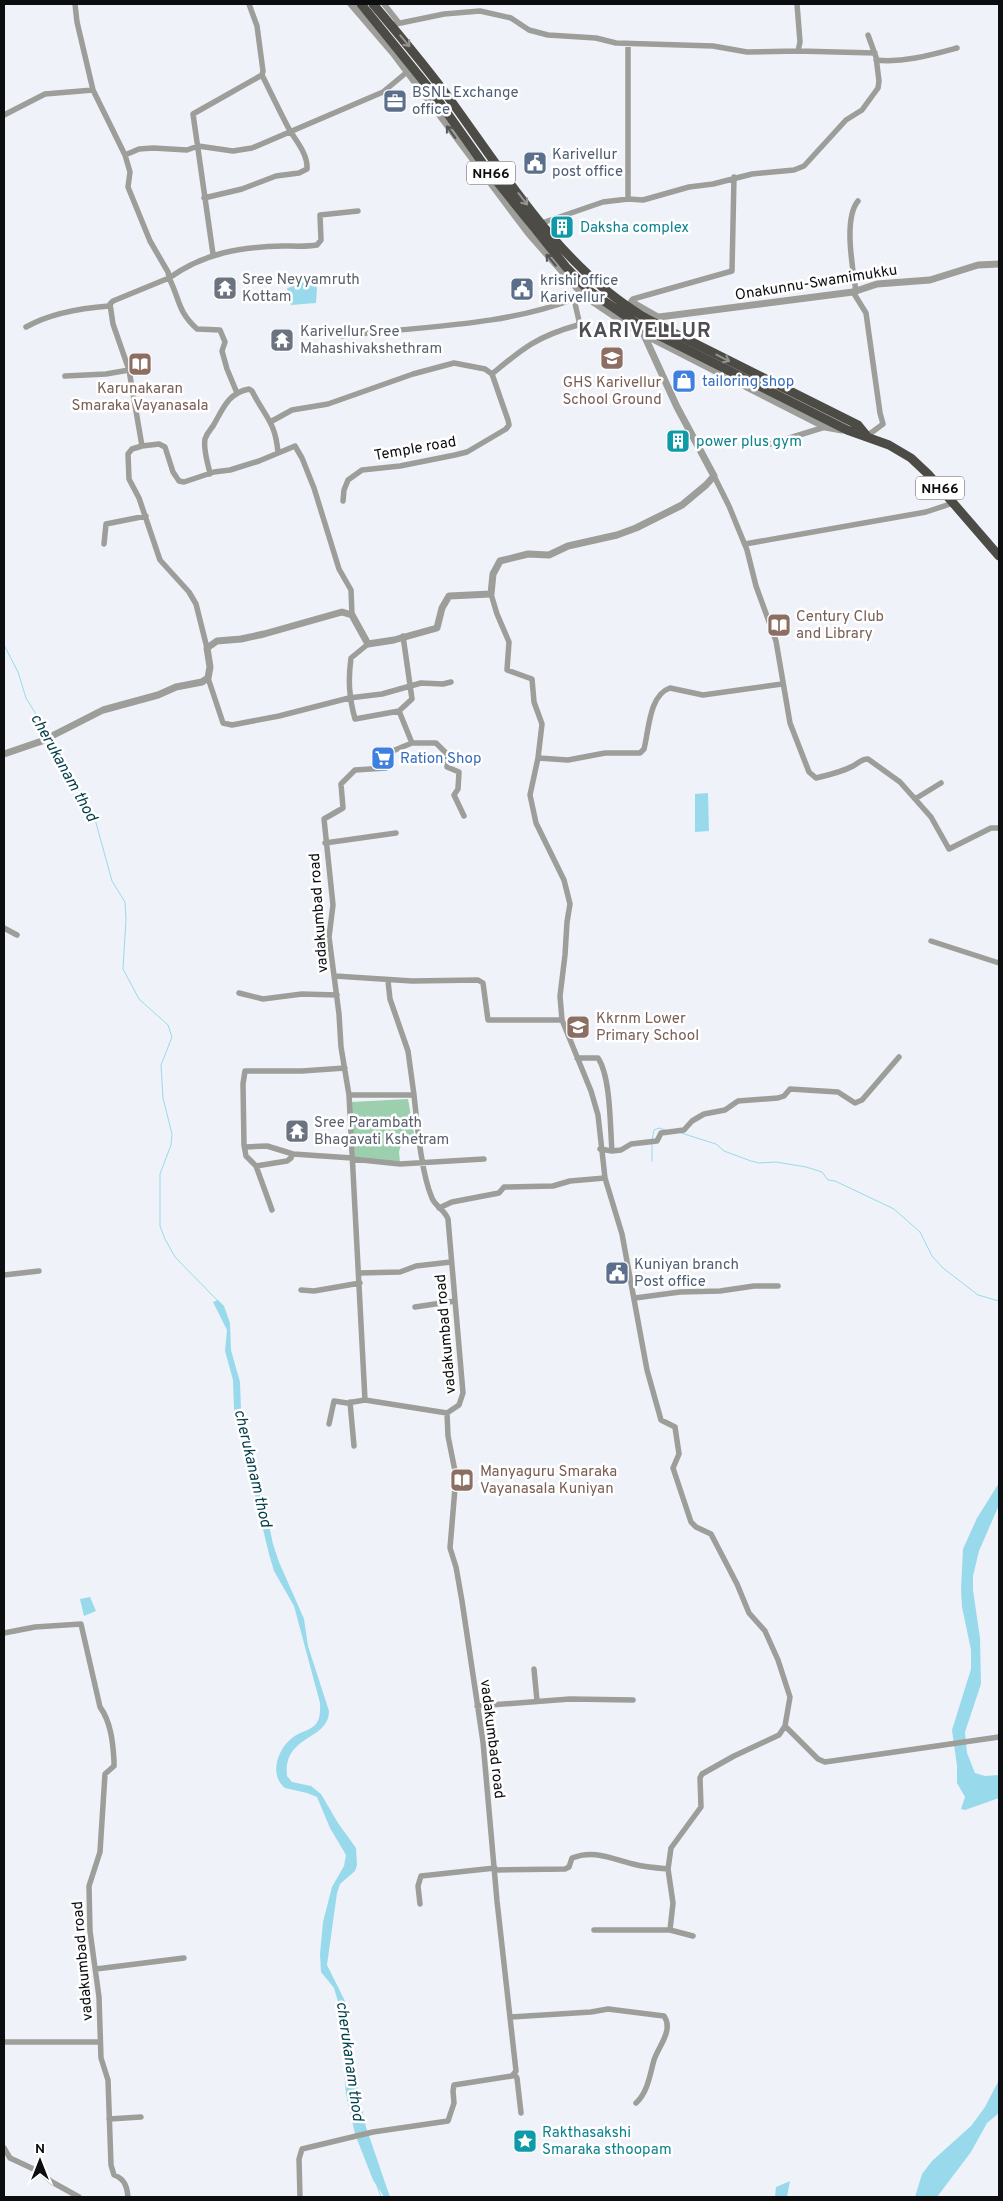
<svg xmlns="http://www.w3.org/2000/svg" width="1003" height="2201" viewBox="0 0 1003 2201" font-family="Overpass,sans-serif">
<style>
.green{fill:#9ccfae}
.water{fill:#98daec}
.lines{fill:none;stroke-linecap:round;stroke-linejoin:round}
.stream{stroke:#98daec;stroke-width:1}
.minor{stroke:#9d9d9a;stroke-width:5.5}
.tertiary{stroke:#9d9d9a;stroke-width:7}
.trunk{stroke:#4d4b46;stroke-width:9}
.trunk-bridge{stroke:#4d4b46;stroke-width:9}
.oneway{stroke:#949390}
.oneway2{stroke:#545554}
.labels{text-anchor:middle;stroke-width:5;stroke-linejoin:round;paint-order:stroke}
.shield{fill:#fff;stroke:#555657;stroke-width:1}
.shield-label{font-size:14px;font-weight:bold;fill:#0c0d0f}
.service-label{font-size:15px;fill:#4e5e75;stroke:#fff;text-anchor:start}
.culture-label{font-size:15px;fill:#0d838f;stroke:#fff;text-anchor:start}
.worship-label{font-size:15px;fill:#5b616d;stroke:#fff;text-anchor:start}
.street-label{font-size:15px;fill:#0c0d0f;stroke:#fff}
.shop-label{font-size:15px;fill:#366cbe;stroke:#fff;text-anchor:start}
.education-label{font-size:15px;fill:#785e54;stroke:#fff;text-anchor:start}
.water-label{font-size:16px;font-style:italic;fill:#003d4a;stroke:#fff}
.district-label{font-size:20px;font-weight:bold;letter-spacing:1px;fill:#4d4f54;stroke:#fff}
</style>
<rect width="100%" height="100%" fill="#eff2f8"/>
<path class="green" d="M408,1099L415,1139L401,1144L399,1152L400,1162L355,1158L351,1102Z"/>
<path class="water" d="M312,279L317,288L316,303L291,305L287,288L291,287L290,281Z
M708,793L709,831L695,832V794Z
M218,1300L224,1306L230,1323L231,1350L240,1382L241,1409L248,1428L273,1544L279,1562L304,1619L308,1646L329,1711C329,1741 283,1734 287,1776L292,1782L311,1786L321,1794L338,1823L356,1848L357,1865L355,1871L340,1884L337,1893L327,1965L345,2001L348,2037L357,2086L366,2127L390,2197H384L373,2180L355,2134L346,2094L339,2005L334,1988L321,1972L320,1954L323,1922L332,1887L344,1866L346,1855L330,1828L317,1797L307,1793L285,1788C269,1775 277,1750 292,1738C299,1732 309,1731 315,1725C321,1719 320,1710 320,1703L294,1606L274,1571L269,1554L234,1409L233,1380L225,1351L227,1330L213,1302Z
M999,1483V1505L979,1551L973,1576V1590L980,1638L981,1684L965,1732L967,1753L975,1773L985,1776L999,1775V1798L965,1810L961,1809L965,1797L957,1783V1766L952,1730L971,1669V1650L962,1607L961,1589L963,1549L977,1518Z
M90,1597L96,1611L84,1616L80,1599Z
M999,2080V2113L987,2123L971,2152L937,2197H915L922,2174L932,2161L971,2126L985,2107Z
M790,2181L787,2197H775L776,2187Z"/>
<g class="lines">
<path class="stream" d="M4,645L18,672L26,698L49,735
M51,739L67,772L93,812L112,881L125,902L126,919L123,969L139,999L168,1025L172,1037L161,1065L163,1098L172,1134L171,1145L160,1174V1226L165,1239L175,1257L218,1301
M681,1133L716,1144L724,1151L751,1161L759,1163L776,1162L806,1167L822,1172L828,1180L835,1181L894,1209L920,1232L932,1256L943,1268L978,1295L999,1301
M652,1140L654,1130L659,1128L665,1130
M652,1161V1144
M292,1593L300,1612
M377,2186L381,2197"/>
<path class="minor" d="M384,4L399,23
M391,25L444,14L480,11L511,18L529,30L548,35L596,38L616,43L713,46L747,52L798,51L800,42L797,4
M798,51L875,53
M876,60C903,63 931,55 957,48
M93,90L125,155L130,172L128,187L150,241L168,272L169,278L113,301L110,304L113,324L129,370L142,446L132,449L128,454L129,479L139,498L160,560L189,592L196,604L207,648
M4,115L45,94L93,90L77,22L75,4
M125,155L139,149L153,148L187,150L198,146L233,151L252,148L383,92L407,72
M204,198L242,189L276,176L299,173L307,169C308,154 296,141 289,129C280,112 271,93 262,75
M628,199V44
M542,223L603,202L628,199L643,200L689,187L713,184L752,174L794,170L804,166L846,120L862,110L878,88L879,81L876,57L868,35
M213,254L193,114L262,75L263,71L257,26L249,4
M853,292L866,313L880,413L883,424L867,436
M856,292C853,269 843,219 858,201
M659,317L631,301L633,299L732,271L734,177
M26,327C51,313 82,308 109,306
M342,336C419,326 500,327 574,299
M65,376L106,374L129,370
M237,393L227,369L222,351L225,342L220,330L197,329C177,311 180,299 169,278C204,253 240,247 283,246C294,246 306,247 317,245L321,240L320,215L358,211
M272,421L292,410L328,404L413,374L454,363L485,369L492,374C523,348 538,336 578,325L579,321L574,299L583,295
M770,444L825,427
M142,446L159,444L165,447L173,472L179,481L184,482L214,472L230,470L259,461L295,446L302,458L314,488L339,569L351,590L352,615
M210,474C208,463 203,450 205,439C207,433 210,430 213,426C223,409 228,393 249,389L252,391C265,417 275,421 278,452
M714,476L729,506L747,550L756,586L776,641L790,723L809,772L816,778C829,775 842,772 853,766C859,763 861,759 868,759L900,782L931,817L949,849L991,828H999
M343,501L344,490L348,480L362,470L400,466L455,455L467,452L506,429L509,425L508,420L492,374
M104,544L106,524L146,516
M745,544L926,512L953,503
M491,594L497,614L509,642L507,670L532,679L534,702L542,724L538,758L530,795L536,823L564,880L570,904L567,922L565,955L560,996L562,1020L591,1091L598,1115L605,1178L622,1234L647,1370L661,1420L675,1427L679,1454L673,1468L691,1522L696,1527L711,1534L737,1584L749,1613L765,1631L778,1660L790,1697L785,1726L779,1735L734,1756L702,1774L700,1778L701,1807L671,1848L668,1869C656,1868 644,1867 633,1864C612,1859 594,1849 572,1858L569,1867L565,1869L495,1870
M368,644L351,658C348,680 349,697 355,719L399,711
M208,678L223,723L232,725L279,716L349,698L382,694L421,683L443,684L451,682
M412,743H436L448,755L447,767L459,772L458,789L454,795L464,816
M538,758L568,760L605,753H640L644,749C649,730 649,695 670,688L703,695L782,684
M915,799L941,783
M325,843L396,833
M4,928L17,935
M931,941L999,963
M335,976L412,981L478,980L483,983L488,1020H562
M388,981L390,999L408,1051L414,1095
M239,993L263,999L302,994L337,995
M577,1058H598C611,1077 610,1128 612,1151L600,1149
M345,1068L302,1071H245L243,1084L244,1145L246,1147L267,1146L293,1154L352,1158
M349,1095L365,1400L447,1413
M244,1145L246,1156L256,1166L287,1161L291,1158L292,1154
M612,1151L621,1150L631,1144L657,1141L661,1133L684,1130L692,1121L704,1114L725,1110L738,1101L778,1098L784,1096L790,1089L838,1092L855,1103L862,1100L899,1057
M352,1159L400,1164L484,1159
M256,1166L272,1210
M439,1208L452,1202L499,1193L504,1187L553,1186L570,1181L605,1178
M359,1273L400,1272L416,1266L451,1262
M4,1275L39,1271
M301,1290L314,1291L360,1283
M635,1298L680,1292L720,1291L754,1286H778
M415,1307L455,1301
M350,1402L354,1446
M329,1424L334,1401L347,1403L365,1400
M4,1633L35,1627L81,1624L100,1707C111,1722 113,1743 114,1761V1766L105,1774L100,1852L89,1886L90,1931L99,1997L101,2058L108,2080L111,2165L114,2175C125,2179 127,2187 128,2197
M534,1669L537,1701
M477,1706L570,1699L633,1700
M785,1726L818,1759L825,1762L999,1737
M668,1869L673,1903L670,1930L693,1936
M420,1904L418,1886L421,1876L495,1868
M594,1930H670
M96,1969L184,1958
M511,2017L591,2012L608,2009L664,2016C674,2030 658,2047 654,2060C650,2074 648,2092 636,2103
M4,2042H100
M514,2074L517,2078L521,2113
M109,2119L141,2117
M4,2148L10,2158L40,2172L52,2182L79,2197
M300,2197L299,2159L302,2149L373,2132L448,2121L454,2103L453,2091L454,2085L512,2076L516,2071L497,1901L483,1742L462,1601L456,1567L450,1548L456,1476L448,1436L447,1413L459,1405L463,1393L448,1219C445,1210 435,1206 432,1198C421,1173 417,1122 414,1095H349L341,1047L339,1014L329,937L333,905L324,819L343,808L341,784L355,770L386,768L389,764L390,752L412,743L399,711L412,699L403,636"/>
<path class="tertiary" d="M351,4L393,53L529,234L583,295L635,330L825,427L842,430
M4,754L42,741L103,710L158,695L176,687L202,682L208,678L210,667L207,648L217,641L241,639L264,634L342,612L352,615L368,644L394,640L437,628L442,608L449,596L491,594L493,574L500,561L528,554L549,555L568,546L617,535L636,528L682,505L706,485L714,476L677,407L644,335L659,317L853,292L877,284L930,280L978,265L999,264"/>
<path class="trunk" d="M361,4L433,93L486,168L566,267L588,290L639,325
M373,4C401,37 429,70 454,105C508,180 563,269 644,317
M664,328L858,425L867,436
M660,336L847,430L889,445L911,458L928,474L999,556"/>
<path class="trunk-bridge" d="M644,317L664,328
M639,325L660,336"/>
</g>
<defs><path id="oneway-shaft" d="M-6 0H5M1.5-3L5.5 0L1.5 3" fill="none" stroke-width="1.6" stroke-linecap="round" stroke-linejoin="round" transform="scale(1.25)"/></defs>
<g class="oneway">
<use href="#oneway-shaft" transform="translate(405 41) rotate(50)"/>
<use href="#oneway-shaft" transform="translate(523 199) rotate(52)"/>
<use href="#oneway-shaft" transform="translate(723 358) rotate(27)"/>
</g>
<g class="oneway2">
<use href="#oneway-shaft" transform="translate(451 132) rotate(-126)"/>
<use href="#oneway-shaft" transform="translate(551 260) rotate(-130)"/>
</g>
<defs>
<g id="office-square" transform="scale(1.25)"><rect x="-9" y="-9" width="18" height="18" rx="4" fill="#5c6f8a" stroke="#fff"/><path d="M-6-3h4V-5.5h4V-3h4V5H-6ZM-1-4.5V-3h2v-1.5ZM-6 0V1H6V0Z" fill="#fff"/></g>
<g id="civic-square" transform="scale(1.25)"><rect x="-9" y="-9" width="18" height="18" rx="4" fill="#5c6f8a" stroke="#fff"/><path d="M-.6-6.5H3V-4.5H.6V-3L4-1V1h2V6H-6V1h2V-1L-.6-3ZM-1.2 2.5V6h2.4V2.5Z" fill="#fff"/></g>
<g id="building-square" transform="scale(1.25)"><rect x="-9" y="-9" width="18" height="18" rx="4" fill="#0f9aa8" stroke="#fff"/><path d="M-4-6H4V6H1V3H-1V6H-4ZM-2.5-4.3h1.7v1.8h-1.7ZM.8-4.3h1.7v1.8H.8ZM-2.5-1h1.7V.8h-1.7ZM.8-1h1.7V.8H.8Z" fill="#fff"/></g>
<g id="temple-square" transform="scale(1.25)"><rect x="-9" y="-9" width="18" height="18" rx="4" fill="#6b7280" stroke="#fff"/><path d="M0-6L5-2H3V0L6.5 2.5H4V6H1.5V3h-3V6H-4V2.5H-6.5L-3 0V-2H-5Z" fill="#fff"/></g>
<g id="school-square" transform="scale(1.25)"><rect x="-9" y="-9" width="18" height="18" rx="4" fill="#8d6e63" stroke="#fff"/><path d="M0-5L7-2L0 1L-7-2ZM-4 1L0 2.5L4 1V4Q0 6-4 4Z" fill="#fff"/></g>
<g id="library-square" transform="scale(1.25)"><rect x="-9" y="-9" width="18" height="18" rx="4" fill="#8d6e63" stroke="#fff"/><path d="M-6-4Q-3-5.5-.7-3.5V5Q-3 3-6 4ZM6-4Q3-5.5 .7-3.5V5Q3 3 6 4Z" fill="#fff"/></g>
<g id="shop-square" transform="scale(1.25)"><rect x="-9" y="-9" width="18" height="18" rx="4" fill="#3f7fe0" stroke="#fff"/><path d="M-5-2.5h2.3a2.7 3.5 0 0 1 5.4 0H5L5.5 6h-11ZM-1.5-2.5h3a1.5 2.3 0 0 0-3 0Z" fill="#fff"/></g>
<g id="supermarket-square" transform="scale(1.25)"><rect x="-9" y="-9" width="18" height="18" rx="4" fill="#3f7fe0" stroke="#fff"/><path d="M-6-5.5h2.5l.6 2H6L4.5 2H-2.5L-4.4-4H-6ZM-1.5 3.2a1.3 1.3 0 1 0 .1 0ZM3 3.2a1.3 1.3 0 1 0 .1 0Z" fill="#fff"/></g>
<g id="sight-square" transform="scale(1.25)"><rect x="-9" y="-9" width="18" height="18" rx="4" fill="#0f9aa8" stroke="#fff"/><path d="M0-6L1.8-2.2L6-1.7L2.9 1.2L3.7 5.4L0 3.3L-3.7 5.4L-2.9 1.2L-6-1.7L-1.8-2.2Z" fill="#fff"/></g>
</defs>
<g fill-rule="evenodd">
<use href="#office-square" x="395" y="101"/>
<use href="#civic-square" x="535" y="163"/>
<use href="#building-square" x="562" y="227"/>
<use href="#temple-square" x="225" y="288"/>
<use href="#civic-square" x="522" y="289"/>
<use href="#temple-square" x="282" y="340"/>
<use href="#school-square" x="612" y="358"/>
<use href="#library-square" x="140" y="364"/>
<use href="#shop-square" x="684" y="381"/>
<use href="#building-square" x="678" y="441"/>
<use href="#library-square" x="779" y="625"/>
<use href="#supermarket-square" x="383" y="758"/>
<use href="#school-square" x="578" y="1027"/>
<use href="#temple-square" x="297" y="1131"/>
<use href="#civic-square" x="617" y="1273"/>
<use href="#library-square" x="462" y="1480"/>
<use href="#sight-square" x="525" y="2141"/>
</g>
<g class="labels">
<g class="shield">
<rect x="467" y="161.5" width="48" height="23" rx="4"/>
<rect x="916" y="476.5" width="48" height="23" rx="4"/>
</g>
<g class="shield-label">
<text x="491" y="178">NH66</text>
<text x="940" y="493">NH66</text>
</g>
<g class="service-label">
<text x="412" y="97">BSNL Exchange<tspan x="412" dy="17">office</tspan></text>
<text x="552" y="159">Karivellur<tspan x="552" dy="17">post office</tspan></text>
<text x="540" y="285">krishi office<tspan x="540" dy="17">Karivellur</tspan></text>
<text x="634" y="1269">Kuniyan branch<tspan x="634" dy="17">Post office</tspan></text>
</g>
<g class="culture-label">
<text x="580" y="232">Daksha complex</text>
<text x="696" y="446">power plus gym</text>
<text x="542" y="2137">Rakthasakshi<tspan x="542" dy="17">Smaraka sthoopam</tspan></text>
</g>
<g class="worship-label">
<text x="242" y="284">Sree Neyyamruth<tspan x="242" dy="17">Kottam</tspan></text>
<text x="300" y="336">Karivellur Sree<tspan x="300" dy="17">Mahashivakshethram</tspan></text>
<text x="314" y="1127">Sree Parambath<tspan x="314" dy="17">Bhagavati Kshetram</tspan></text>
</g>
<g class="street-label">
<text transform="translate(816 282) rotate(-9)" y="5">Onakunnu-Swamimukku</text>
<text transform="translate(415 448) rotate(-10)" y="5">Temple road</text>
<text transform="translate(318 913) rotate(-94)" y="5">vadakumbad road</text>
<text transform="translate(445 1334) rotate(-95)" y="5">vadakumbad road</text>
<text transform="translate(493 1739) rotate(83)" y="5">vadakumbad road</text>
<text transform="translate(82 1961) rotate(-95)" y="5">vadakumbad road</text>
</g>
<g class="shop-label">
<text x="702" y="386">tailoring shop</text>
<text x="400" y="763">Ration Shop</text>
</g>
<g class="education-label">
<text x="612" y="387" text-anchor="middle">GHS Karivellur<tspan x="612" dy="17">School Ground</tspan></text>
<text x="140" y="393" text-anchor="middle">Karunakaran<tspan x="140" dy="17">Smaraka Vayanasala</tspan></text>
<text x="796" y="621">Century Club<tspan x="796" dy="17">and Library</tspan></text>
<text x="596" y="1023">Kkrnm Lower<tspan x="596" dy="17">Primary School</tspan></text>
<text x="480" y="1476">Manyaguru Smaraka<tspan x="480" dy="17">Vayanasala Kuniyan</tspan></text>
</g>
<g class="water-label">
<text transform="translate(65 767) rotate(61)" y="6">cherukanam thod</text>
<text transform="translate(254 1468) rotate(77)" y="6">cherukanam thod</text>
<text transform="translate(351 2061) rotate(82)" y="6">cherukanam thod</text>
</g>
<g class="district-label">
<text x="645" y="337">KARIVELLUR</text>
</g>
</g>
<rect width="1003" height="2201" fill="none" stroke="#0c0d0f" stroke-width="10"/>
<g transform="translate(40 2161)" stroke="#ffffff" stroke-width="4" paint-order="stroke">
<path d="M0-4L9 19L0 12L-9 19Z" fill="#0c0d0f"/>
<text y="-8" font-size="14" font-weight="bold" text-anchor="middle" fill="#0c0d0f">N</text>
</g>
</svg>
